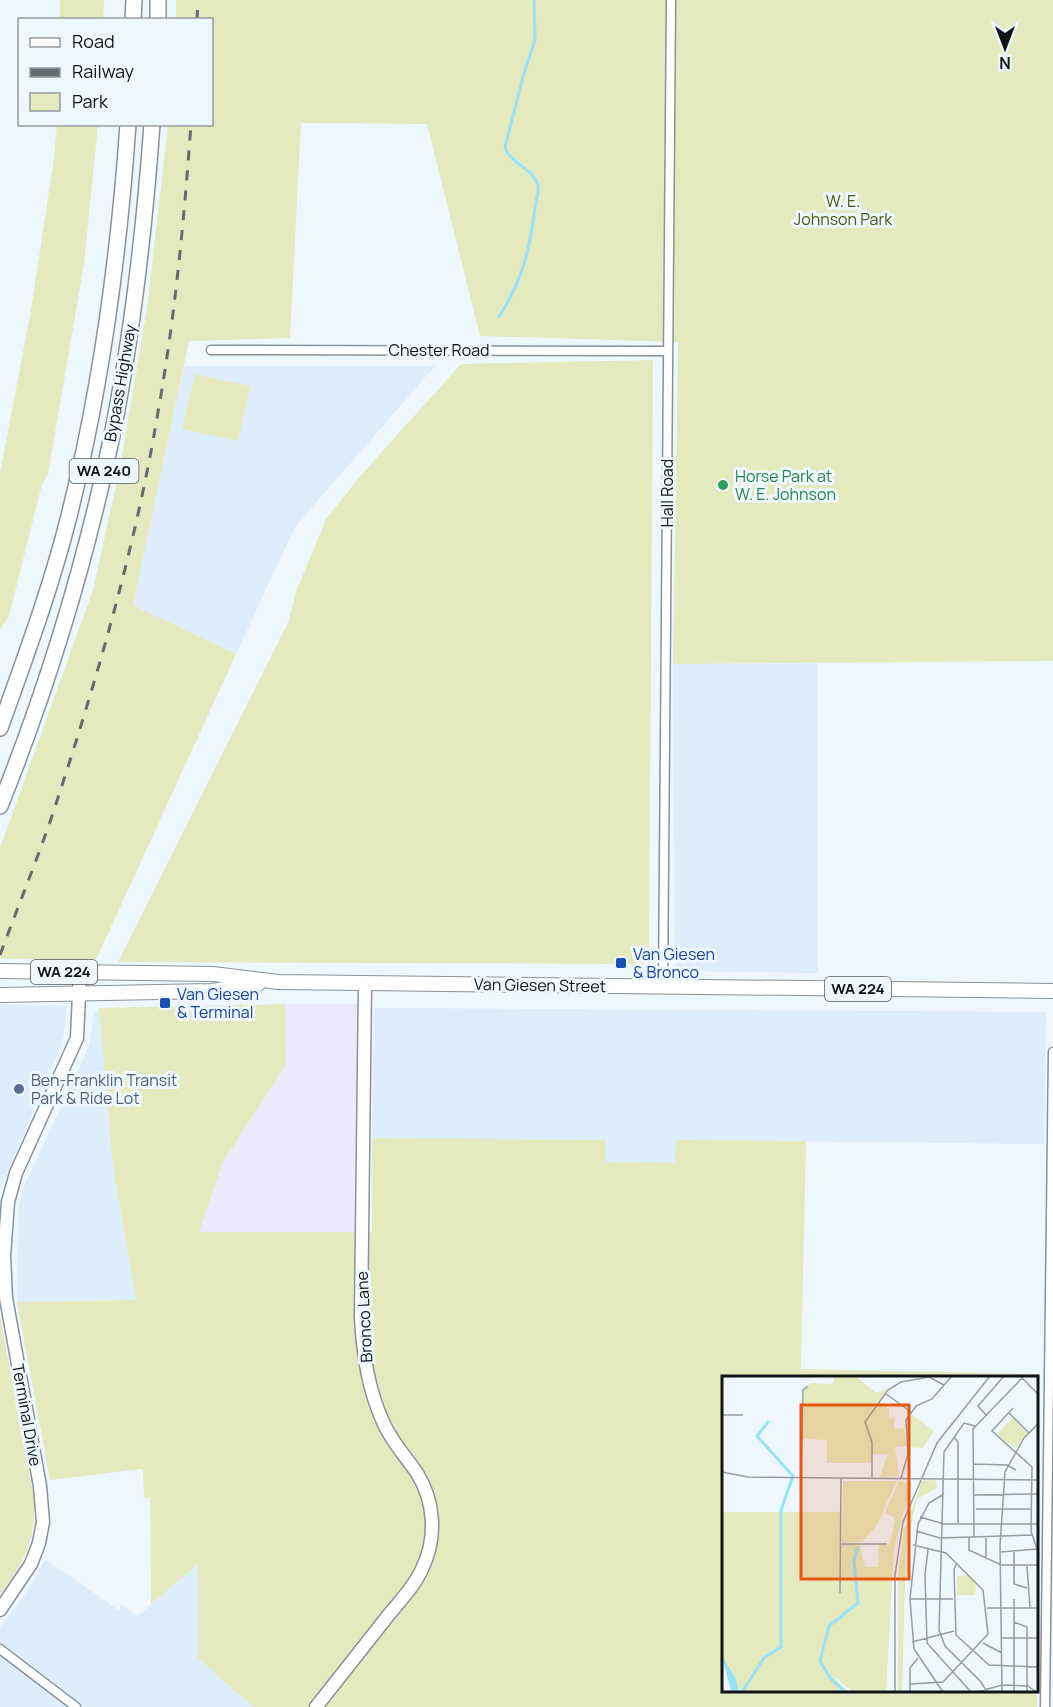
<svg xmlns="http://www.w3.org/2000/svg" width="1053" height="1707" viewBox="0 0 1053 1707" font-family="Manrope,sans-serif">
<style>
.built{fill:#ddedfc}
.education{fill:#ede8fe}
.green{fill:#e4e9be;fill-rule:evenodd}
.lines{fill:none;stroke-linecap:round;stroke-linejoin:round}
.stream{stroke:#95e3f8;stroke-width:3}
.street-casing{stroke:#89929a;stroke-width:11}
.secondary-casing{stroke:#89929a;stroke-width:15}
.primary-casing{stroke:#89929a;stroke-width:16}
.highway-casing{stroke:#89929a;stroke-width:18}
.street{stroke:#fff;stroke-width:8}
.secondary{stroke:#fff;stroke-width:12}
.primary{stroke:#fff;stroke-width:14}
.highway{stroke:#fff;stroke-width:15}
.rail{stroke:#656a6f;stroke-width:3;stroke-dasharray:10 10;stroke-linecap:butt}
.leisure-dot{fill:#2e9e5b;stroke:#eff7fe;stroke-width:2}
.transit-dot{fill:#1a4fb4;stroke:#eff7fe;stroke-width:2}
.service-dot{fill:#5c6f8a;stroke:#eff7fe;stroke-width:2}
.labels{text-anchor:middle;stroke-width:6;stroke-linejoin:round;paint-order:stroke}
.shield{fill:#eff7fe;stroke:#54585c;stroke-width:1.5}
.shield-label{font-size:15px;font-weight:bold;fill:#111417}
.park-label{font-size:16px;fill:#51550e;stroke:#eff7fe}
.street-label{font-size:16px;fill:#111417;stroke:#eff7fe}
.leisure-label{font-size:16px;fill:#27864d;stroke:#eff7fe;text-anchor:start}
.transit-label{font-size:16px;fill:#164399;stroke:#eff7fe;text-anchor:start}
.service-label{font-size:16px;fill:#4e5e75;stroke:#eff7fe;text-anchor:start}
.inset-river{fill:none;stroke:#95e3f8;stroke-width:3}
.inset-road{fill:none;stroke:#969ca2;stroke-width:1.5}
.view{fill:#e8590c;fill-opacity:0.15;stroke:#e8590c;stroke-width:3}
.inset-edge{fill:none;stroke:#111417;stroke-width:3}
</style>
<rect width="100%" height="100%" fill="#eff7fe"/>
<path class="built" d="M184,366H435L295,527L236,654L133,605Z
M818,663V973L675,971L673,664Z
M0,1004L66,1006V1023L61,1047L0,1190Z
M99,1008L113,1168L136,1300L17,1302L19,1205L24,1186L83,1060L89,1045L94,1015Z
M374,1008L1046,1012L1044,1144L677,1140L676,1163L605,1162V1140L372,1138Z
M45,1559L120,1611V1604L138,1616L198,1563V1658L253,1707H0V1627L31,1586Z"/>
<path class="education" d="M285,1004H357L354,1233L198,1232L223,1162L286,1064Z"/>
<path class="green" d="M60,0H104L103,19H60Z
M176,0H1053V661L673,664L678,342L480,336L427,124L301,123L290,338L189,341L133,605L236,654L95,962L0,958V848L93,590L120,467L147,308L168,125L212,124V20L176,19Z
M57,125H98L84,264L48,474L42,484L9,616L0,630V473L31,310L53,165Z
M653,360L649,964L118,962L288,623L296,592L326,519L362,474L461,364Z
M195,374L250,386L238,441L182,429Z
M285,1004L286,1064L223,1162L199,1232H372V1138L606,1140V1162L675,1163L676,1140L806,1141L801,1369L1039,1374L1037,1707H253L198,1658V1564L151,1604L150,1498H144L143,1469L50,1480L17,1302L136,1300L113,1168L99,1008ZM723,1377H1036V1690H723Z
M0,1316L34,1498C37,1539 23,1564 0,1596Z"/>
<g class="lines">
<path class="stream" d="M499,317C523,278 529,253 535,208C536,202 539,191 538,185C533,168 510,164 505,147L523,77L535,40L534,0"/>
<g class="street-casing">
<path id="street" d="M211,350L667,351
M663,987L671,0
M0,1649L76,1707
M1045,1707L1053,1052"/>
</g>
<g class="secondary-casing">
<path id="secondary" d="M0,1610L31,1564L39,1543L43,1522L40,1486L6,1298L4,1256L8,1202L16,1173L77,1038L80,973
M316,1707C340,1677 363,1647 387,1617C399,1602 414,1587 422,1569C437,1538 435,1502 417,1473C406,1457 392,1442 384,1424C368,1390 363,1354 361,1317L365,983"/>
</g>
<g class="primary-casing">
<path id="primary" d="M0,971L213,974L278,982L1053,991
M0,995L212,991L258,984"/>
</g>
<g class="highway-casing">
<path id="highway" d="M133,20L134,0
M158,20V0
M0,728C25,658 51,588 69,516C101,388 119,255 128,124
M0,806C40,706 73,603 98,498C128,376 143,249 152,124"/>
</g>
<use href="#street" class="street"/>
<use href="#secondary" class="secondary"/>
<use href="#primary" class="primary"/>
<use href="#highway" class="highway"/>
<path class="rail" d="M197,20L198,0
M0,955C17,909 35,865 51,819C95,686 135,550 158,412C175,317 184,221 191,124"/>
</g>
<circle class="leisure-dot" cx="723" cy="485" r="6"/>
<g class="transit-dot">
<rect x="615" y="957" width="12" height="12" rx="3"/>
<rect x="159" y="997" width="12" height="12" rx="3"/>
</g>
<circle class="service-dot" cx="19" cy="1089" r="6"/>
<g class="labels">
<g class="shield">
<rect x="69.5" y="459" width="69" height="24" rx="4.5"/>
<rect x="31" y="960" width="66" height="24" rx="4.5"/>
<rect x="825" y="977" width="66" height="24" rx="4.5"/>
</g>
<g class="shield-label">
<text x="104" y="476">WA 240</text>
<text x="64" y="977">WA 224</text>
<text x="858" y="994">WA 224</text>
</g>
<g class="park-label">
<text x="843" y="207">W. E.<tspan x="843" dy="18">Johnson Park</tspan></text>
</g>
<g class="street-label">
<text x="439" y="356">Chester Road</text>
<text transform="translate(120 383) rotate(-80)" y="6">Bypass Highway</text>
<text transform="translate(667 493) rotate(-90)" y="6">Hall Road</text>
<text transform="translate(540 985) rotate(1)" y="6">Van Giesen Street</text>
<text transform="translate(364 1317) rotate(-93)" y="6">Bronco Lane</text>
<text transform="translate(27 1415) rotate(80)" y="6">Terminal Drive</text>
</g>
<g class="leisure-label">
<text x="735" y="482">Horse Park at<tspan x="735" dy="18">W. E. Johnson</tspan></text>
</g>
<g class="transit-label">
<text x="633" y="960">Van Giesen<tspan x="633" dy="18">&amp; Bronco</tspan></text>
<text x="177" y="1000">Van Giesen<tspan x="177" dy="18">&amp; Terminal</tspan></text>
</g>
<g class="service-label">
<text x="31" y="1086">Ben-Franklin Transit<tspan x="31" dy="18">Park &amp; Ride Lot</tspan></text>
</g>
</g>
<g transform="translate(722 1376)">
<rect width="316" height="316" fill="#eff7fe"/>
<path d="M113,0H134L154,17L167,11L158,26L167,34V43L172,40V53L182,52L185,70L173,71L177,100L158,101L166,78H149V87H105V64L81,63L82,13L89,7L110,8ZM189,38L212,55L201,72L187,71L183,49ZM291,42L305,57L294,72L274,59ZM214,104L215,112L195,123L184,172L180,316H176V197L182,155L200,105ZM121,105H175L154,150L140,166L120,167ZM177,105L190,108L172,172L164,316H131L109,298L126,316H17L0,280V136H118V168L138,169L143,191H156L157,169L168,168L173,142L163,137ZM245,199L254,208L253,219H235V200Z" fill="#e4e9be"/>
<path d="M0,280L13,301L17,316L9,315Z" fill="#95e3f8"/>
<path class="inset-river" d="M20,316L42,282L59,271V134L71,100L35,60L47,45M123,316L108,302L98,285L107,250L136,227L132,184L136,171"/>
<path class="inset-road" d="M300,2L317,19M164,18L189,36M291,32L270,55L310,91L309,155L317,179M287,37L307,57M0,39H21M264,39L256,30L282,0M253,50L242,47L222,76L217,254L223,270L259,306L265,316M232,61L236,66V147M251,88L285,89L294,94M0,96L26,101L317,104M150,101V66L143,46L166,14L179,6L207,1L222,9M79,102L81,14L86,10M179,102L186,78L184,44L194,30L210,23L230,0M252,119L317,118M254,133H309M198,141L222,148H317M194,155L218,162L310,159M247,162V174L279,189H317M252,162L251,53L302,0M119,168H165M206,173L203,199L205,267L249,316M279,176L315,173M292,176V208L305,212M264,182V162M235,187L232,193L234,259L267,289L317,291M305,190L308,232M118,217L119,103M188,223H231M265,232H317M292,246L305,251V316M280,262H317M190,266L232,255M261,267L280,277M188,308L221,306L266,258L261,214L224,177L191,169M173,316V199L181,146L215,67L268,0M188,316V292L196,282M221,316L192,273L188,223L196,148L207,127L222,118M255,316L280,309L306,310L314,316M280,316L278,169L283,96L302,62L317,47M292,316V223"/>
<path class="view" d="M79,29H187V203H79Z"/>
<rect width="316" height="316" class="inset-edge"/>
</g>
<rect x="18" y="18" width="195" height="108" fill="#eff7fe" stroke="#969ca2" stroke-width="1.5"/>
<rect x="30" y="38" width="30" height="9" fill="#ffffff" stroke="#969ca2" stroke-width="1.5"/>
<text x="72" y="48" font-size="18" fill="#111417">Road</text>
<rect x="30" y="68" width="30" height="9" fill="#656a6f" stroke="#969ca2" stroke-width="1.5"/>
<text x="72" y="78" font-size="18" fill="#111417">Railway</text>
<rect x="30" y="93" width="30" height="18" fill="#e4e9be" stroke="#969ca2" stroke-width="1.5"/>
<text x="72" y="108" font-size="18" fill="#111417">Park</text>
<g transform="translate(1005 48) rotate(180)" stroke="#eff7fe" stroke-width="4.5" paint-order="stroke">
<path d="M0-4.5L10 22L0 15L-10 22Z" fill="#111417"/>
<text y="-9" font-size="16" font-weight="bold" text-anchor="middle" fill="#111417">N</text>
</g>
</svg>
